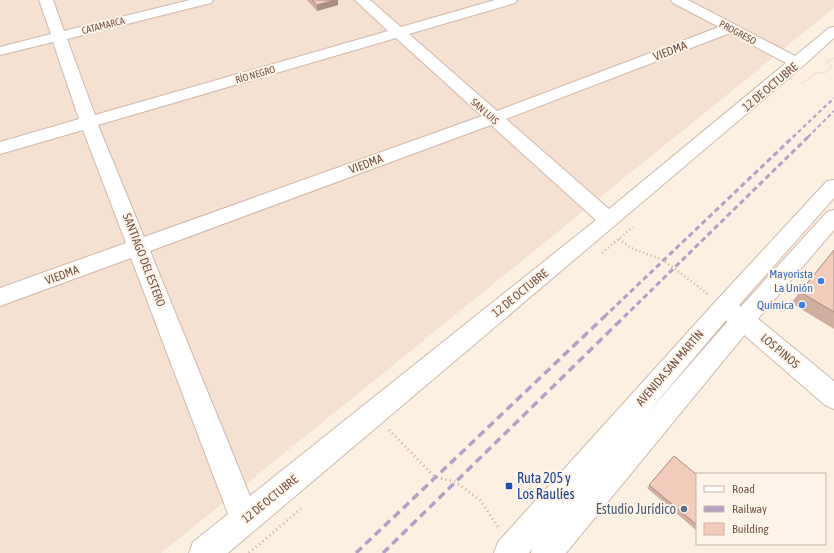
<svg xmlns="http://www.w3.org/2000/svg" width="834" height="553" viewBox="0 0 834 553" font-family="'Asap Condensed',sans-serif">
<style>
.residential{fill:#f4e1d1}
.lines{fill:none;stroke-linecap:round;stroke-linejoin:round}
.street-casing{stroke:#d0b8ac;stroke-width:2}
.secondary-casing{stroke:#d3b8a9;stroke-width:2}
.path-far2{stroke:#d7ae9d;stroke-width:1.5;stroke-dasharray:0.5 2;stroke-linecap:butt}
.path-far1{stroke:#d7ae9d;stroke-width:2.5;stroke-dasharray:1 3;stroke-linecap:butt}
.path{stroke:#d7ae9d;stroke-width:3;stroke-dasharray:1 3.5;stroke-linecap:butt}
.street{fill:#fff;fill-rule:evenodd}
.secondary{fill:#fff;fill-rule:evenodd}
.rail-far2{stroke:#b1a2c6;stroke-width:2;stroke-dasharray:4 3;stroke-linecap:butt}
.rail-far1{stroke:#b1a2c6;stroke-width:3;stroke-dasharray:5.5 3.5;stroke-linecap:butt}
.rail{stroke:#b1a2c6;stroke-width:3.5;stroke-dasharray:8 5;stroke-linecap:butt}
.wall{fill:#d0afa0}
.shaded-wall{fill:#a98e82}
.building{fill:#f2cbba;stroke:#a98e82}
.shop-dot{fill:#3f7fe0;stroke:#fff4e9;stroke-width:1.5}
.transit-dot{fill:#1a4fb4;stroke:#fff4e9;stroke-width:1.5}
.service-dot{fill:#5c6f8a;stroke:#fff4e9;stroke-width:1.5}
.labels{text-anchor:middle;stroke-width:4;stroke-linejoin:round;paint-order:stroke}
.far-street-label{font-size:10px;fill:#755449;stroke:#fff4e9}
.street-label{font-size:12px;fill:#755449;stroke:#fff4e9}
.shop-label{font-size:12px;fill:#366cbe;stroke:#fff4e9;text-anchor:end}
.near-transit-label{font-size:14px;fill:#164399;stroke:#fff4e9;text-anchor:start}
.near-service-label{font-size:14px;fill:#4e5e75;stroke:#fff4e9;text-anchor:end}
</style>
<rect width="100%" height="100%" fill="#fcf0e3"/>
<path class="residential" d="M0,0H834V8L161,553H0Z"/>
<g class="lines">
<g class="street-casing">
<path id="street" d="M39,0H53L64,31L190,0H213L211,3L67,39L95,115L388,31L355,0H370L401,27L495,0H517L515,3L409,34L497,111L719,27L673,3L671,0H688L795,56L829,28L834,27V38L803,66L228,553H189L193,542L228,514L131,258L0,306V288L126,243L83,130L0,154V142L79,119L53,42L0,55V47L51,34ZM730,33L786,63L609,209L506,119ZM396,38L482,116L144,237L98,125ZM491,125L596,220L250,496L150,251Z
M724,298L732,301L751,313L834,381V409L825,405L735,327L716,313L713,307L716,301Z"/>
</g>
<g class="secondary-casing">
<path id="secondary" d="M834,180V198L732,313L645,416L735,313L827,212L834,210V230L751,327L566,553H531L532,549L529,553H494L498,542L716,301L827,181Z"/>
</g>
<path class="path-far2" d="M826,62L834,58
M814,73H824L832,67L828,62
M802,83L815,74"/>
<path class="path-far1" d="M619,239L631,248L663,260L708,294
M602,253L633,227"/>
<path class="path" d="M389,430L435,477L456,482L480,500L498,527
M249,553L303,507"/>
<use href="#street" class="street"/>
<use href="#secondary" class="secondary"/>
<path class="rail-far2" d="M793,137L834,98
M808,137L834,111"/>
<path class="rail-far1" d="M604,317L794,136
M624,317L809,136"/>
<path class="rail" d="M356,553L605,316
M383,553L625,316"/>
</g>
<path class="wall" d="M307,0H338V5L317,11Z
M834,250V329L791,303Z
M674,456L697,475V531L647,488Z"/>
<path class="shaded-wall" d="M334,0H338V5L317,11V5Z"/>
<path class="building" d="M312,0H334L317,5Z
M834,250V312L800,292Z
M674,456L697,475V525L649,485Z"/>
<g class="shop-dot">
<circle cx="821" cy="281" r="4"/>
<circle cx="802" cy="305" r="4"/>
</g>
<rect class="transit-dot" x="505" y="482" width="8" height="8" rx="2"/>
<circle class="service-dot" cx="684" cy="509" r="4"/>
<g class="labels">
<g class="far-street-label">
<text transform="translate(103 25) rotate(-14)" y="4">CATAMARCA</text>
<text transform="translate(738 32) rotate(28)" y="4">PROGRESO</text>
<text transform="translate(255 74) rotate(-16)" y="4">RÍO NEGRO</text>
<text transform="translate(485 111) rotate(42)" y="4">SAN LUIS</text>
</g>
<g class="street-label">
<text transform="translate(670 51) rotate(-21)" y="4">VIEDMA</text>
<text transform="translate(770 87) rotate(-40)" y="4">12 DE OCTUBRE</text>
<text transform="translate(366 164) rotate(-20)" y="4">VIEDMA</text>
<text transform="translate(144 260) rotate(69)" y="4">SANTIAGO DEL ESTERO</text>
<text transform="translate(62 275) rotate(-20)" y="4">VIEDMA</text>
<text transform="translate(520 293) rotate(-39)" y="4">12 DE OCTUBRE</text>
<text transform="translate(780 351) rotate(40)" y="4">LOS PINOS</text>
<text transform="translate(670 368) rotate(-49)" y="4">AVENIDA SAN MARTÍN</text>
<text transform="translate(270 499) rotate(-39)" y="4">12 DE OCTUBRE</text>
</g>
<g class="shop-label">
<text x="813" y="278">Mayorista<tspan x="813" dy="14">La Unión</tspan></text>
<text x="794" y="309">Química</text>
</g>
<g class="near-transit-label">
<text x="517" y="483">Ruta 205 y<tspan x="517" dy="16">Los Raulíes</tspan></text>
</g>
<g class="near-service-label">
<text x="676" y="514">Estudio Jurídico</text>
</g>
</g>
<rect x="696" y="473" width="130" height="72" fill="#fff4e9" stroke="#c8b4a9"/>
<rect x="704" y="486" width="20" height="6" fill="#ffffff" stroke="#c8b4a9"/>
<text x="732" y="493" font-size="12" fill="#755449">Road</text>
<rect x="704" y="506" width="20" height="6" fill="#b1a2c6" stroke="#c8b4a9"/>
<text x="732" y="513" font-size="12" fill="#755449">Railway</text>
<rect x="704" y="523" width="20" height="12" fill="#f2cbba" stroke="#c8b4a9"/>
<text x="732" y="533" font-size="12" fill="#755449">Building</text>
</svg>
